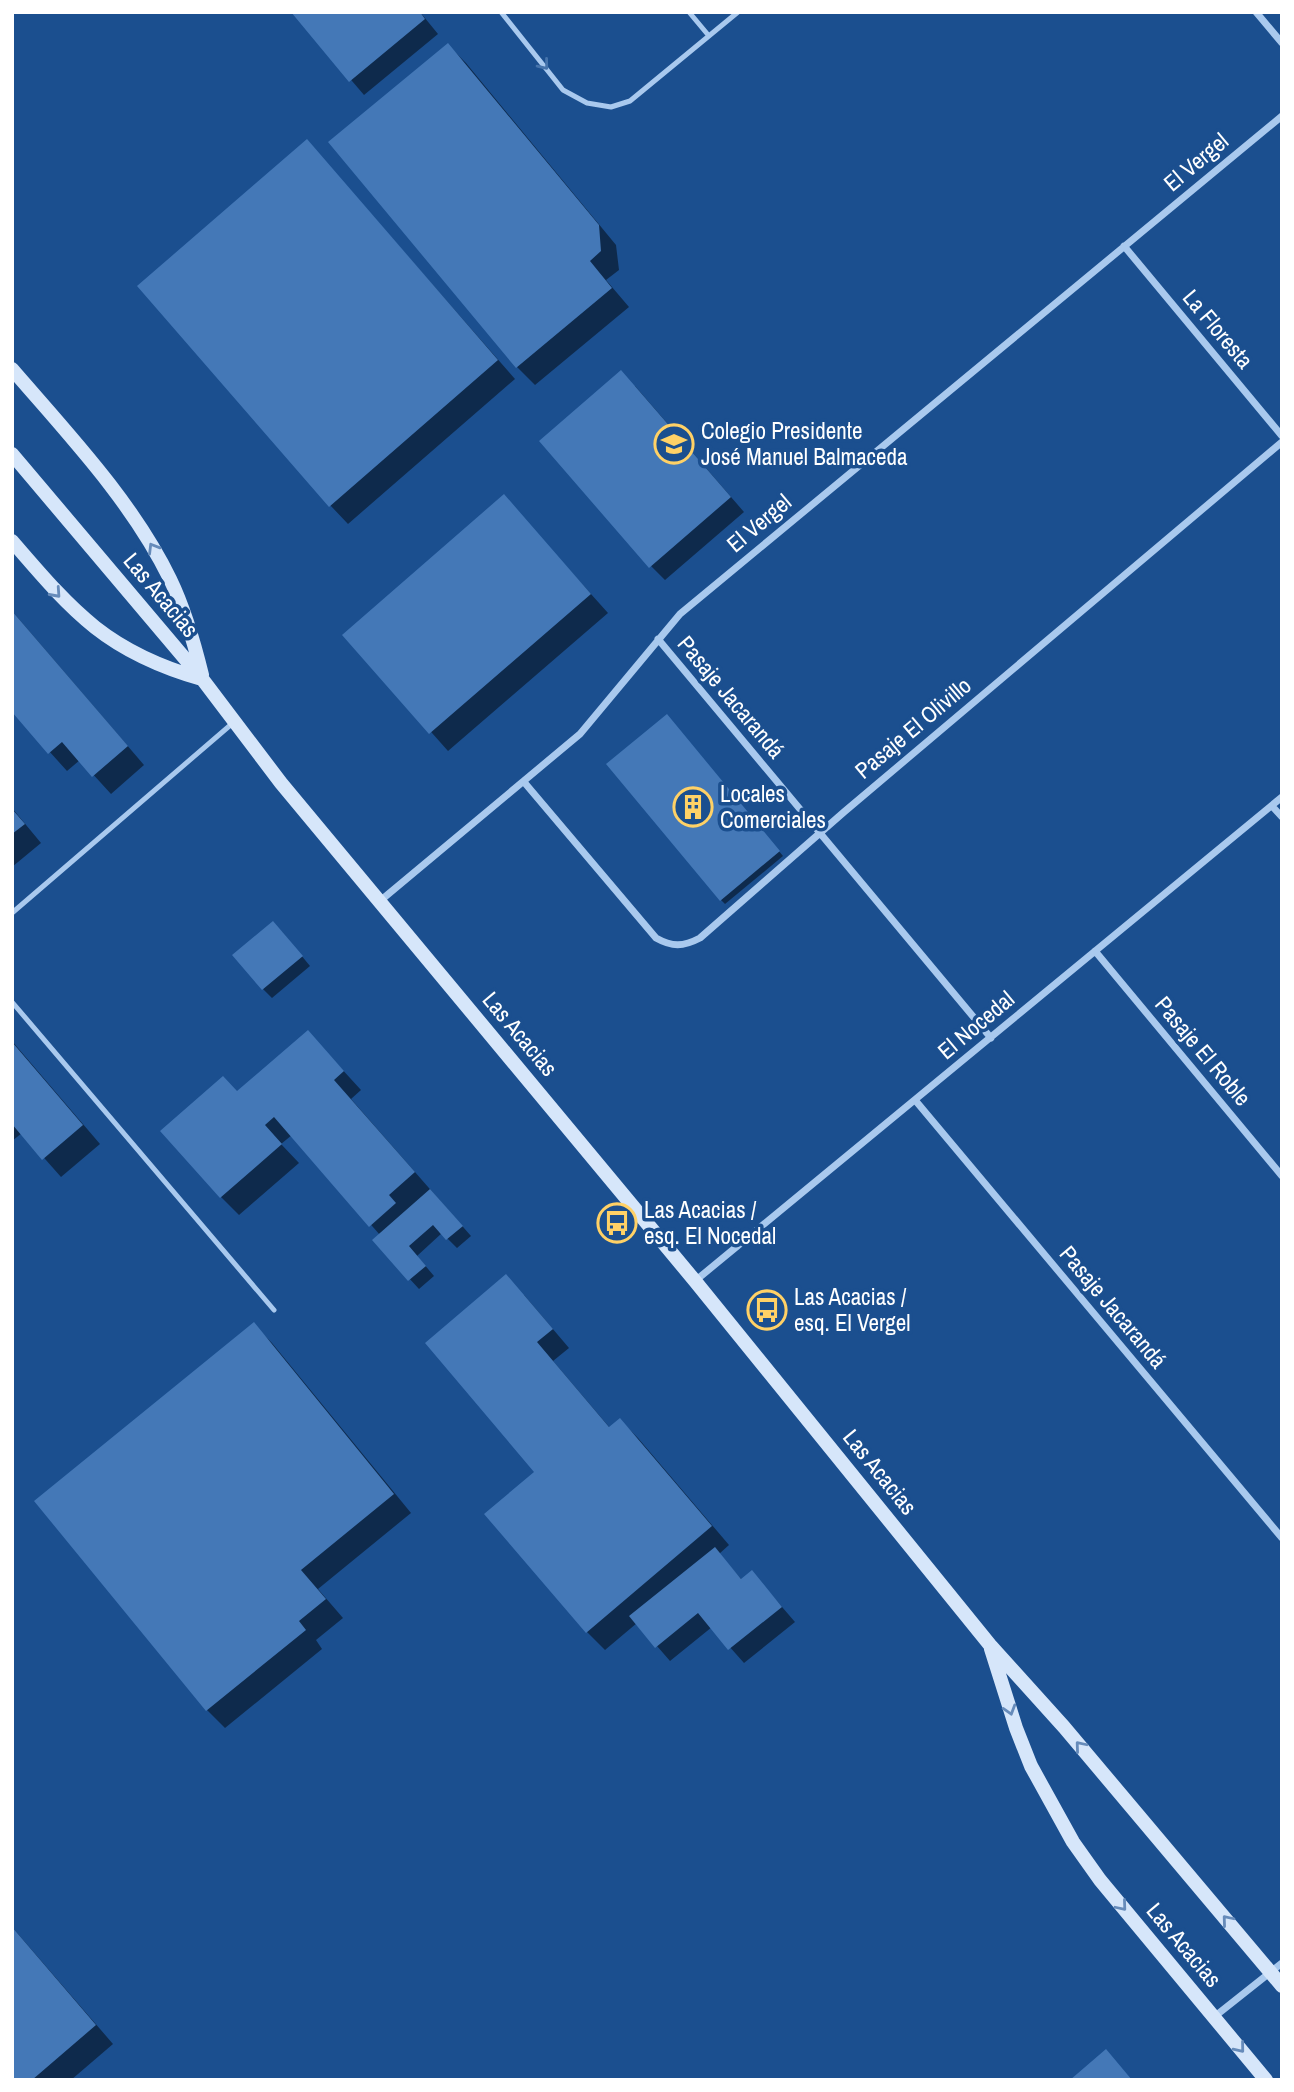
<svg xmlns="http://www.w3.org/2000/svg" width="1294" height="2092" viewBox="0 0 1294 2092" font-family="'Archivo Narrow',sans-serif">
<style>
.shadow{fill:#0007}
.building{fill:#4478b7}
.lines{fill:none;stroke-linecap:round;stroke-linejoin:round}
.lane{stroke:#a9c9ee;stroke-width:5}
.street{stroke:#a9c9ee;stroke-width:7}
.secondary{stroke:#d6e6fa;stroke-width:14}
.oneway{stroke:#4674ac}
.oneway2{stroke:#668bba}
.labels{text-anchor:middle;stroke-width:7;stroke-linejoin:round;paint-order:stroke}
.street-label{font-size:23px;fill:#fff;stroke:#1b4f8f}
.poi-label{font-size:23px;fill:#fff;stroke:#1b4f8f;text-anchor:start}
</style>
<rect width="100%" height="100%" fill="#1b4f8f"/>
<path class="shadow" d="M293,12H420L438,34L364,95Z
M448,45L466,63L616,245L619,270L606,280L629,307L535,385L517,367Z
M307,141L515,379L348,524L330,505Z
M635,386L744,512L665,580L651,566Z
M504,497L608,613L448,751L345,635Z
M12,611L144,765L111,794L80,760L67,771L12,710Z
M671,720L783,856L725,904L721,900Z
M12,808L41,843L12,867Z
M282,932L310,966L272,998L263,989Z
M308,1032L361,1090L351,1099L471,1236L457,1248L442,1233L417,1256L434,1276L419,1289L374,1240L380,1235L292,1135L281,1144L299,1163L239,1215L221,1197L238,1093Z
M12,1041L100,1144L61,1177L22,1133L12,1141Z
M524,1295L569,1348L553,1361L610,1428L620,1420L638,1438L729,1545L719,1554L742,1580L752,1572L795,1622L744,1663L712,1627L670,1661L637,1623L605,1650L587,1632L537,1472Z
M254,1325L272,1343L411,1513L318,1589L343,1618L316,1640L322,1649L225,1728L207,1710L37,1501Z
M12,1927L113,2044L71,2080H12Z"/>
<path class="building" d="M291,12H420L425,19L349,82Z
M448,43L599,225L601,251L590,261L612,288L516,368L328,142Z
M307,139L498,360L329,507L137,286Z
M621,370L731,497L649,568L539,441Z
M504,494L591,594L429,734L342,635Z
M12,611L128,746L92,777L62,742L48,754L12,712Z
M667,714L780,851L720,901L606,764Z
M12,809L25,824L12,834Z
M273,921L303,956L262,990L232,955Z
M308,1030L344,1071L334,1080L415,1172L389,1195L396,1203L369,1227L274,1117L265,1125L282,1144L220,1198L160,1131L223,1076L237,1091Z
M12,1042L83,1125L42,1160L12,1124Z
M430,1189L463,1226L446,1240L433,1225L409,1246L426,1266L408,1281L372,1240Z
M506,1274L553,1329L537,1342L609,1427L620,1418L712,1526L586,1633L484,1514L534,1472L425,1343Z
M254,1322L394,1494L301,1570L326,1599L299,1621L306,1630L206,1711L34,1501Z
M715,1547L741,1579L752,1570L782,1607L728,1650L698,1613L655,1648L629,1616Z
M12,1927L96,2025L32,2080H12Z
M1106,2049L1132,2080H1070Z"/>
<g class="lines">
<path class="lane" d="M501,12L563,90L587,103L611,107L630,101L738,12
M689,12L709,36
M12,913L234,722
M12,1002L274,1310"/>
<path class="street" d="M1256,12L1282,43
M1124,246L1282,436
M658,639L991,1038
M524,782L656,938C672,947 683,947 700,938L844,812L1282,442
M1272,806L1282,817
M380,901L580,734L680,614L1282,116
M1095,951L1282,1176
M915,1100L1282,1538
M695,1281L1282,797
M1214,2017L1282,1963"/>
<path class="secondary" d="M12,369C68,434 132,501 170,579C185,610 194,642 202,675
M12,454L203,680L281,783L695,1281L990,1645L1064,1727L1282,1986
M12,541C74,613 107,652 202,679
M991,1649L1016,1728L1031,1766L1073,1842L1100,1880L1266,2080"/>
</g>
<defs><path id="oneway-chevron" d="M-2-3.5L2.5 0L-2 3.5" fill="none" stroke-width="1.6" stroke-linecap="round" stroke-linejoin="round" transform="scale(1.75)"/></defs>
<use class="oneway" href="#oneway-chevron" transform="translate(544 65) rotate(51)"/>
<g class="oneway2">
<use href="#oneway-chevron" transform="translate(153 548) rotate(-121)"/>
<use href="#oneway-chevron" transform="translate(56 593) rotate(48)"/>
<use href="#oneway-chevron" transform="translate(1010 1710) rotate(73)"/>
<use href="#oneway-chevron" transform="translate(1080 1746) rotate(-130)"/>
<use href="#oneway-chevron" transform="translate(1122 1906) rotate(50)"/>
<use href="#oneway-chevron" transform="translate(1227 1920) rotate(-130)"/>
<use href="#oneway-chevron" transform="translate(1240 2048) rotate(51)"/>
</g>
<defs>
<g id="school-ring" transform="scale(2.0125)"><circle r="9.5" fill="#1b4f8f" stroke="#ffd166" stroke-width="1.5"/><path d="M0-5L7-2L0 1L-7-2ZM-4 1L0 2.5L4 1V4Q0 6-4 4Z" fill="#ffd166"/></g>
<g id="building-ring" transform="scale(2.0125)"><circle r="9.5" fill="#1b4f8f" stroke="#ffd166" stroke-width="1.5"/><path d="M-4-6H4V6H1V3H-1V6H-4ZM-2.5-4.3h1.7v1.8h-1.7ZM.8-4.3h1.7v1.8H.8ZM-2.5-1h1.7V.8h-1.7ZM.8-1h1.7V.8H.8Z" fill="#ffd166"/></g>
<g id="bus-ring" transform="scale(2.0125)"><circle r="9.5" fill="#1b4f8f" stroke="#ffd166" stroke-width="1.5"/><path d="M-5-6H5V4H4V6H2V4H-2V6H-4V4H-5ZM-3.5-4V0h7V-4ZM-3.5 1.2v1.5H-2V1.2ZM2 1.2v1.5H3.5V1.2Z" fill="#ffd166"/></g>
</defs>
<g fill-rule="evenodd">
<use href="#school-ring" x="674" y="444"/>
<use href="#building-ring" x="693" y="807"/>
<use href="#bus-ring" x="617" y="1223"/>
<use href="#bus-ring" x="767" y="1310"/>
</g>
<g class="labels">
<g class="street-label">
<text transform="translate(1196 162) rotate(-40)" y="8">El Vergel</text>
<text transform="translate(1218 329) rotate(50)" y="8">La Floresta</text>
<text transform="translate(759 523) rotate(-40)" y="8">El Vergel</text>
<text transform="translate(161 595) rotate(50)" y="8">Las Acacias</text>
<text transform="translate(731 697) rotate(50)" y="8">Pasaje Jacarandá</text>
<text transform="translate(913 728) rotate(-40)" y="8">Pasaje El Olivillo</text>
<text transform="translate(976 1025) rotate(-40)" y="8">El Nocedal</text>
<text transform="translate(520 1034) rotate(50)" y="8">Las Acacias</text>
<text transform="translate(1203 1051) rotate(50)" y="8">Pasaje El Roble</text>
<text transform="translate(1113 1307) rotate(50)" y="8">Pasaje Jacarandá</text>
<text transform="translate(880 1472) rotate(51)" y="8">Las Acacias</text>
<text transform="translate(1184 1945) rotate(50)" y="8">Las Acacias</text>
</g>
<g class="poi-label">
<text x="701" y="439">Colegio Presidente<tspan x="701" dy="26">José Manuel Balmaceda</tspan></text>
<text x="720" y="802">Locales<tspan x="720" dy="26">Comerciales</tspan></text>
<text x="644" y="1218">Las Acacias /<tspan x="644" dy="26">esq. El Nocedal</tspan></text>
<text x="794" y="1305">Las Acacias /<tspan x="794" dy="26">esq. El Vergel</tspan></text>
</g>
</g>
<rect width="1294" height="2092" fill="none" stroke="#ffffff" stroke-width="28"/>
</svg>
